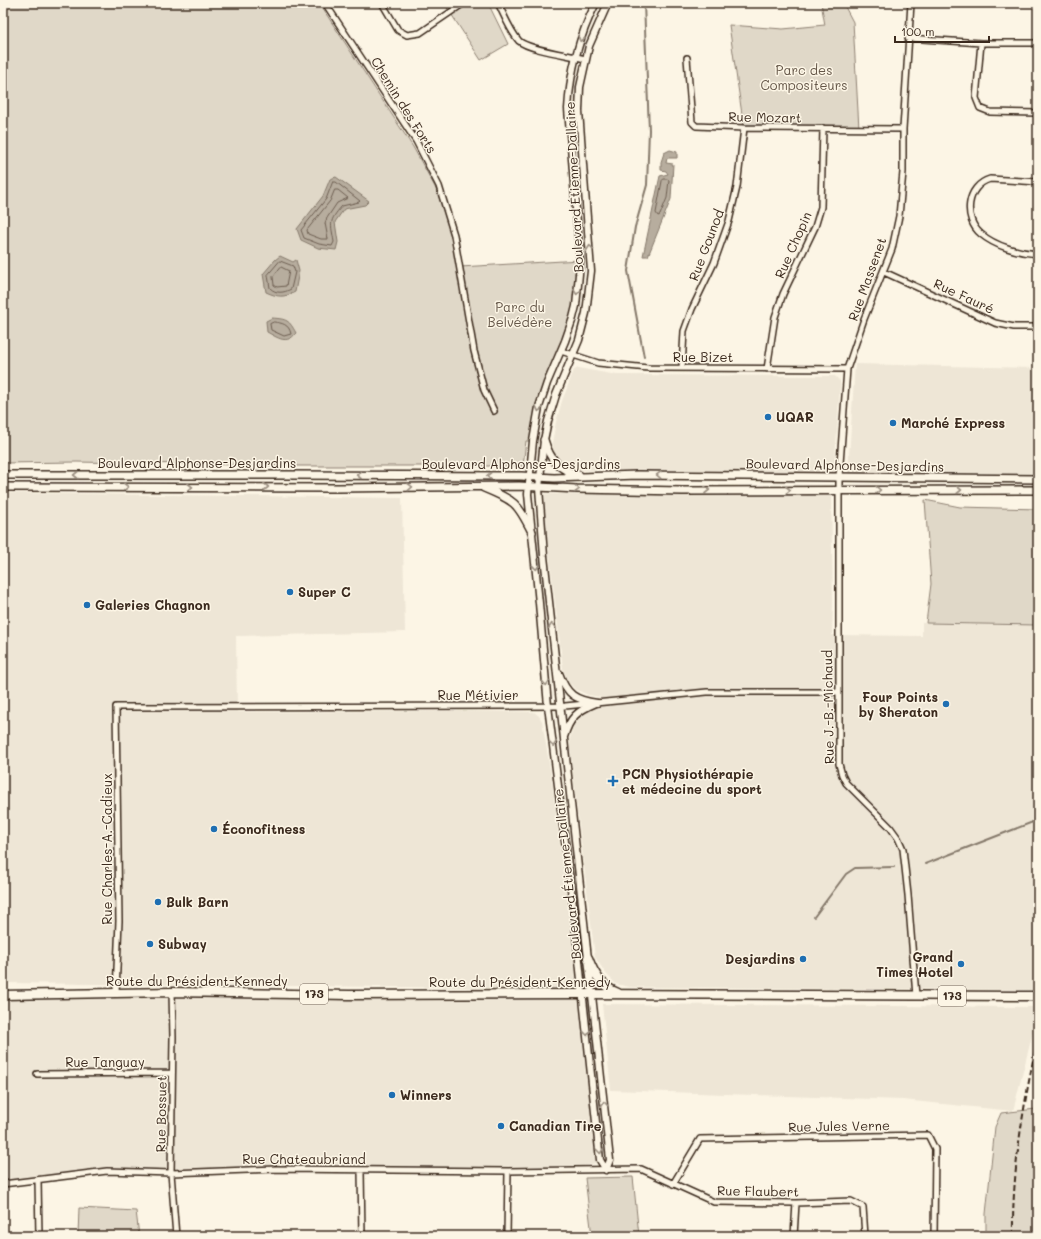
<svg xmlns="http://www.w3.org/2000/svg" width="1041" height="1239" viewBox="0 0 1041 1239" font-family="Mali,sans-serif">
<style>
.built{fill:#eee6d6}
.green{fill:#e0d8c8;stroke:#8e8173}
.water{fill:#b7ad9e;stroke:#85796b}
.lines{fill:none;stroke-linecap:round;stroke-linejoin:round}
.shore{stroke:#6d5e51;stroke-width:1}
.stream{stroke:#85796b;stroke-width:2}
.minor-casing{stroke:#3b2a1e;stroke-width:8}
.tertiary-casing{stroke:#3b2a1e;stroke-width:9}
.secondary-casing{stroke:#3b2a1e;stroke-width:10}
.primary-casing{stroke:#3b2a1e;stroke-width:11}
.minor{stroke:#fcf5e5;stroke-width:5}
.tertiary{stroke:#fcf5e5;stroke-width:6}
.secondary{stroke:#fcf5e5;stroke-width:7}
.primary{stroke:#fcf5e5;stroke-width:8}
.rail{stroke:#3b2a1e;stroke-width:2;stroke-dasharray:6 3;stroke-linecap:butt}
.oneway{stroke:#9c9082}
.poi-dot{fill:#1f6fb2;stroke:#fcf5e5;stroke-width:1.5}
.labels{text-anchor:middle;stroke-width:3;stroke-linejoin:round;paint-order:stroke}
.shield{fill:#fcf5e5;stroke:#75675a;stroke-width:1}
.shield-label{font-size:12px;font-weight:bold;fill:#3b2a1e}
.park-label{font-size:13px;fill:#645648;stroke:#fcf5e5}
.street-label{font-size:13px;fill:#3b2a1e;stroke:#fcf5e5}
.poi-label{font-size:13px;font-weight:bold;fill:#3b2a1e;stroke:#fcf5e5;text-anchor:start}
</style>
<rect width="100%" height="100%" fill="#fcf5e5"/>
<filter id="ink" filterUnits="userSpaceOnUse"><feTurbulence type="fractalNoise" baseFrequency=".025" numOctaves="2"/><feDisplacementMap in="SourceGraphic" scale="8" xChannelSelector="R" yChannelSelector="G"/><feConvolveMatrix kernelMatrix="1 2 1 2 8 2 1 2 1" color-interpolation-filters="sRGB"/></filter>
<g filter="url(#ink)">
<path class="built" d="M855,364L1038,368V474L848,473Z
M578,368L617,375L835,376L840,381V386L834,474L784,473L755,471L575,470L568,467L559,460L554,452L552,443L556,422L562,401L574,370Z
M3,493L402,498L405,632L236,636L237,712L459,711L534,712L539,716L542,721L552,781L578,989L3,983Z
M542,494L831,495L833,603L832,635L922,636V623L1038,625V990L630,987L616,984L606,974L595,957L569,742L574,725L581,716L590,709L601,705L600,697L588,695L575,689L569,683L563,669Z
M116,996L580,999L596,1163L583,1166L517,1169L360,1168L178,1170L110,1169L3,1181V1000Z
M602,1004L1038,1007V1012L1013,1111L903,1100L611,1090Z"/>
<path class="green" d="M3,3H319L413,147L435,187L454,235L460,267L580,260L576,306L547,383L533,441H526L523,466H295L77,462L3,463Z
M444,3H488L508,44L481,60Z
M821,3H843L853,22L859,129L744,128L729,25L783,29L825,25Z
M925,500L960,507L1038,509V625L926,623L931,584Z
M1036,1109L1038,1112V1236H986V1214L995,1127L1001,1113Z
M633,1177L639,1236H592L585,1178Z
M79,1208L136,1211L139,1236H78Z"/>
<path class="water" d="M670,150L677,152V158H667L666,163L673,164L671,199L648,256H643L660,176L668,174L666,171L661,170V162L664,153Z
M336,177L369,201L365,205L344,209L335,222L338,242L336,250L318,248L301,240L297,229L323,196L330,179Z
M280,256L293,262L296,260L299,271L295,292C284,298 277,297 266,292L263,274L275,260Z
M272,318C287,319 289,320 296,333C287,345 278,338 267,332L266,321Z"/>
<g class="lines">
<path class="shore" d="M664,179H667L669,180L667,198L660,215L658,216L656,213L662,181Z
M333,182H336L360,201L359,202L342,206C328,222 331,223 334,242L332,246L319,244L304,238L301,230L326,199Z
M335,190H338L348,198L337,203L327,218L325,223L328,239H321L308,234L307,230L330,201Z
M280,261L293,266L295,272L291,289C284,293 276,294 270,288L268,275Z
M281,267L289,271L286,286L277,287L274,285L273,277Z
M274,322C282,323 289,324 291,334L284,336L271,330L270,324Z"/>
<path class="stream" d="M644,357L628,271L635,227L647,185L649,130L644,3
M925,864L1038,820
M814,917L846,874L855,868L894,867"/>
<g class="minor-casing">
<path id="minor" d="M325,3L416,141L439,186L454,235L474,351L484,390L494,411
M382,3L398,30L407,35L420,33L464,3
M498,3C504,15 510,31 519,41C529,50 570,55 585,59
M911,3L903,129V172L899,216L892,249L864,319L847,369L839,477V764L842,775L846,783L890,827L898,838L903,849L908,895L916,996
M908,38L981,43H1038
M981,43L976,98L980,108L990,112L1038,113
M687,58L692,122L696,126L744,128L903,129
M1038,182L990,179C966,186 963,219 981,234C995,246 1019,253 1038,254
M884,272L995,323L1014,327H1038
M561,351L598,363L648,368L847,369
M682,368L684,331L692,309L714,263L729,221L737,187L744,128
M767,369L775,317L783,294L815,227L821,207L823,128
M116,992L119,921L116,707L565,706L707,692H839
M172,992L173,1037L171,1173L176,1236
M37,1074L172,1073
M361,1171L362,1236
M38,1180L39,1236
M3,1184L107,1171L171,1173L277,1169L508,1171L641,1169L714,1202L796,1203L851,1201L863,1207L865,1236
M673,1184L700,1139L928,1135L935,1149L934,1236
M507,1236L508,1171
M794,1236L796,1203"/>
</g>
<g class="tertiary-casing">
<path id="tertiary" d="M596,3C579,36 570,72 568,109L580,260L579,274L576,306L573,318L565,341L547,383L539,407L533,441L528,494L539,603L548,706L574,913L600,1160L606,1170
M559,673C567,695 575,700 597,703
M564,737C570,717 577,711 596,703
M606,1170L610,1160L544,556L539,488L544,440L548,421L556,395L579,340L586,313L591,271L579,111L580,87L589,46L608,3"/>
</g>
<g class="secondary-casing">
<path id="secondary" d="M544,440C550,460 558,469 579,475
M3,475H288L521,476L554,478L637,475L1038,479
M3,487L338,488L519,486L577,489L682,491L1038,490
M484,488C515,501 517,502 532,532"/>
</g>
<g class="primary-casing">
<path id="primary" d="M588,958C594,974 601,986 618,993
M3,995L172,992L349,995L576,994L1038,996"/>
</g>
<use href="#minor" class="minor"/>
<use href="#tertiary" class="tertiary"/>
<use href="#secondary" class="secondary"/>
<use href="#primary" class="primary"/>
<path class="rail" d="M1013,1236C1012,1169 1024,1102 1038,1037"/>
</g>
<defs><path id="oneway-chevron" d="M-2-3.5L2.5 0L-2 3.5" fill="none" stroke-width="1.6" stroke-linecap="round" stroke-linejoin="round"/></defs>
<g class="oneway">
<use href="#oneway-chevron" transform="translate(581 39) rotate(108)"/>
<use href="#oneway-chevron" transform="translate(590 248) rotate(-95)"/>
<use href="#oneway-chevron" transform="translate(577 292) rotate(96)"/>
<use href="#oneway-chevron" transform="translate(539 409) rotate(104)"/>
<use href="#oneway-chevron" transform="translate(76 475) rotate(180)"/>
<use href="#oneway-chevron" transform="translate(359 475) rotate(-180)"/>
<use href="#oneway-chevron" transform="translate(659 475) rotate(-179)"/>
<use href="#oneway-chevron" transform="translate(489 476) rotate(-180)"/>
<use href="#oneway-chevron" transform="translate(126 487)"/>
<use href="#oneway-chevron" transform="translate(190 487)"/>
<use href="#oneway-chevron" transform="translate(266 487)"/>
<use href="#oneway-chevron" transform="translate(410 487) rotate(-1)"/>
<use href="#oneway-chevron" transform="translate(577 489) rotate(1)"/>
<use href="#oneway-chevron" transform="translate(707 490)"/>
<use href="#oneway-chevron" transform="translate(788 490)"/>
<use href="#oneway-chevron" transform="translate(878 490) rotate(1)"/>
<use href="#oneway-chevron" transform="translate(959 490)"/>
<use href="#oneway-chevron" transform="translate(536 567) rotate(84)"/>
<use href="#oneway-chevron" transform="translate(552 626) rotate(-96)"/>
<use href="#oneway-chevron" transform="translate(546 683) rotate(85)"/>
<use href="#oneway-chevron" transform="translate(553 744) rotate(83)"/>
<use href="#oneway-chevron" transform="translate(587 1033) rotate(84)"/>
<use href="#oneway-chevron" transform="translate(604 1104) rotate(-96)"/>
<use href="#oneway-chevron" transform="translate(600 1151) rotate(84)"/>
</g>
</g>
<g class="poi-dot">
<circle cx="768" cy="417" r="4"/>
<circle cx="893" cy="423" r="4"/>
<circle cx="290" cy="592" r="4"/>
<circle cx="87" cy="605" r="4"/>
<circle cx="946" cy="704" r="4"/>
<path d="M611 775h4v4h4v4h-4v4h-4v-4h-4v-4h4z"/>
<circle cx="214" cy="829" r="4"/>
<circle cx="158" cy="902" r="4"/>
<circle cx="150" cy="944" r="4"/>
<circle cx="803" cy="959" r="4"/>
<circle cx="961" cy="964" r="4"/>
<circle cx="392" cy="1095" r="4"/>
<circle cx="501" cy="1126" r="4"/>
</g>
<g class="labels">
<g class="shield">
<rect x="300" y="984" width="28" height="20" rx="3"/>
<rect x="938" y="986" width="28" height="20" rx="3"/>
</g>
<g class="shield-label">
<text x="314" y="998">173</text>
<text x="952" y="1000">173</text>
</g>
<g class="park-label">
<text x="804" y="75">Parc des<tspan x="804" dy="15">Compositeurs</tspan></text>
<text x="520" y="312">Parc du<tspan x="520" dy="15">Belvédère</tspan></text>
</g>
<g class="street-label">
<text transform="translate(404 105) rotate(58)" y="5">Chemin des Forts</text>
<text transform="translate(765 117) rotate(1)" y="5">Rue Mozart</text>
<text transform="translate(574 187) rotate(-93)" y="5">Boulevard Étienne-Dallaire</text>
<text transform="translate(706 245) rotate(-69)" y="5">Rue Gounod</text>
<text transform="translate(793 245) rotate(-66)" y="5">Rue Chopin</text>
<text transform="translate(867 279) rotate(-70)" y="5">Rue Massenet</text>
<text transform="translate(964 296) rotate(25)" y="5">Rue Fauré</text>
<text x="703" y="362">Rue Bizet</text>
<text x="197" y="468">Boulevard Alphonse-Desjardins</text>
<text x="521" y="469">Boulevard Alphonse-Desjardins</text>
<text transform="translate(845 465) rotate(1)" y="5">Boulevard Alphonse-Desjardins</text>
<text x="478" y="700">Rue Métivier</text>
<text transform="translate(828 707) rotate(-91)" y="5">Rue J.-B.-Michaud</text>
<text transform="translate(107 849) rotate(-90)" y="5">Rue Charles-A.-Cadieux</text>
<text transform="translate(567 874) rotate(-96)" y="5">Boulevard Étienne-Dallaire</text>
<text x="197" y="986">Route du Président-Kennedy</text>
<text x="520" y="987">Route du Président-Kennedy</text>
<text x="105" y="1067">Rue Tanguay</text>
<text transform="translate(161 1114) rotate(-89)" y="5">Rue Bossuet</text>
<text transform="translate(839 1126) rotate(-1)" y="5">Rue Jules Verne</text>
<text x="304" y="1164">Rue Chateaubriand</text>
<text transform="translate(758 1191) rotate(1)" y="5">Rue Flaubert</text>
</g>
<g class="poi-label">
<text x="776" y="422">UQAR</text>
<text x="901" y="428">Marché Express</text>
<text x="298" y="597">Super C</text>
<text x="95" y="610">Galeries Chagnon</text>
<text x="938" y="702" text-anchor="end">Four Points<tspan x="938" dy="15">by Sheraton</tspan></text>
<text x="622" y="779">PCN Physiothérapie<tspan x="622" dy="15">et médecine du sport</tspan></text>
<text x="222" y="834">Éconofitness</text>
<text x="166" y="907">Bulk Barn</text>
<text x="158" y="949">Subway</text>
<text x="953" y="962" text-anchor="end">Grand<tspan x="953" dy="15">Times Hotel</tspan></text>
<text x="795" y="964" text-anchor="end">Desjardins</text>
<text x="400" y="1100">Winners</text>
<text x="509" y="1131">Canadian Tire</text>
</g>
</g>
<rect width="1041" height="1239" fill="none" stroke="#fcf5e5" stroke-width="16"/>
<rect x="8" y="8" width="1025" height="1223" fill="none" stroke="#3b2a1e" stroke-width="1.5" filter="url(#ink)"/>
<path d="M895 36v6h94v-6" fill="none" stroke="#3b2a1e" stroke-width="2"/>
<text x="901" y="36" font-size="12" fill="#3b2a1e" stroke="#fcf5e5" stroke-width="3" paint-order="stroke">100 m</text>
</svg>
